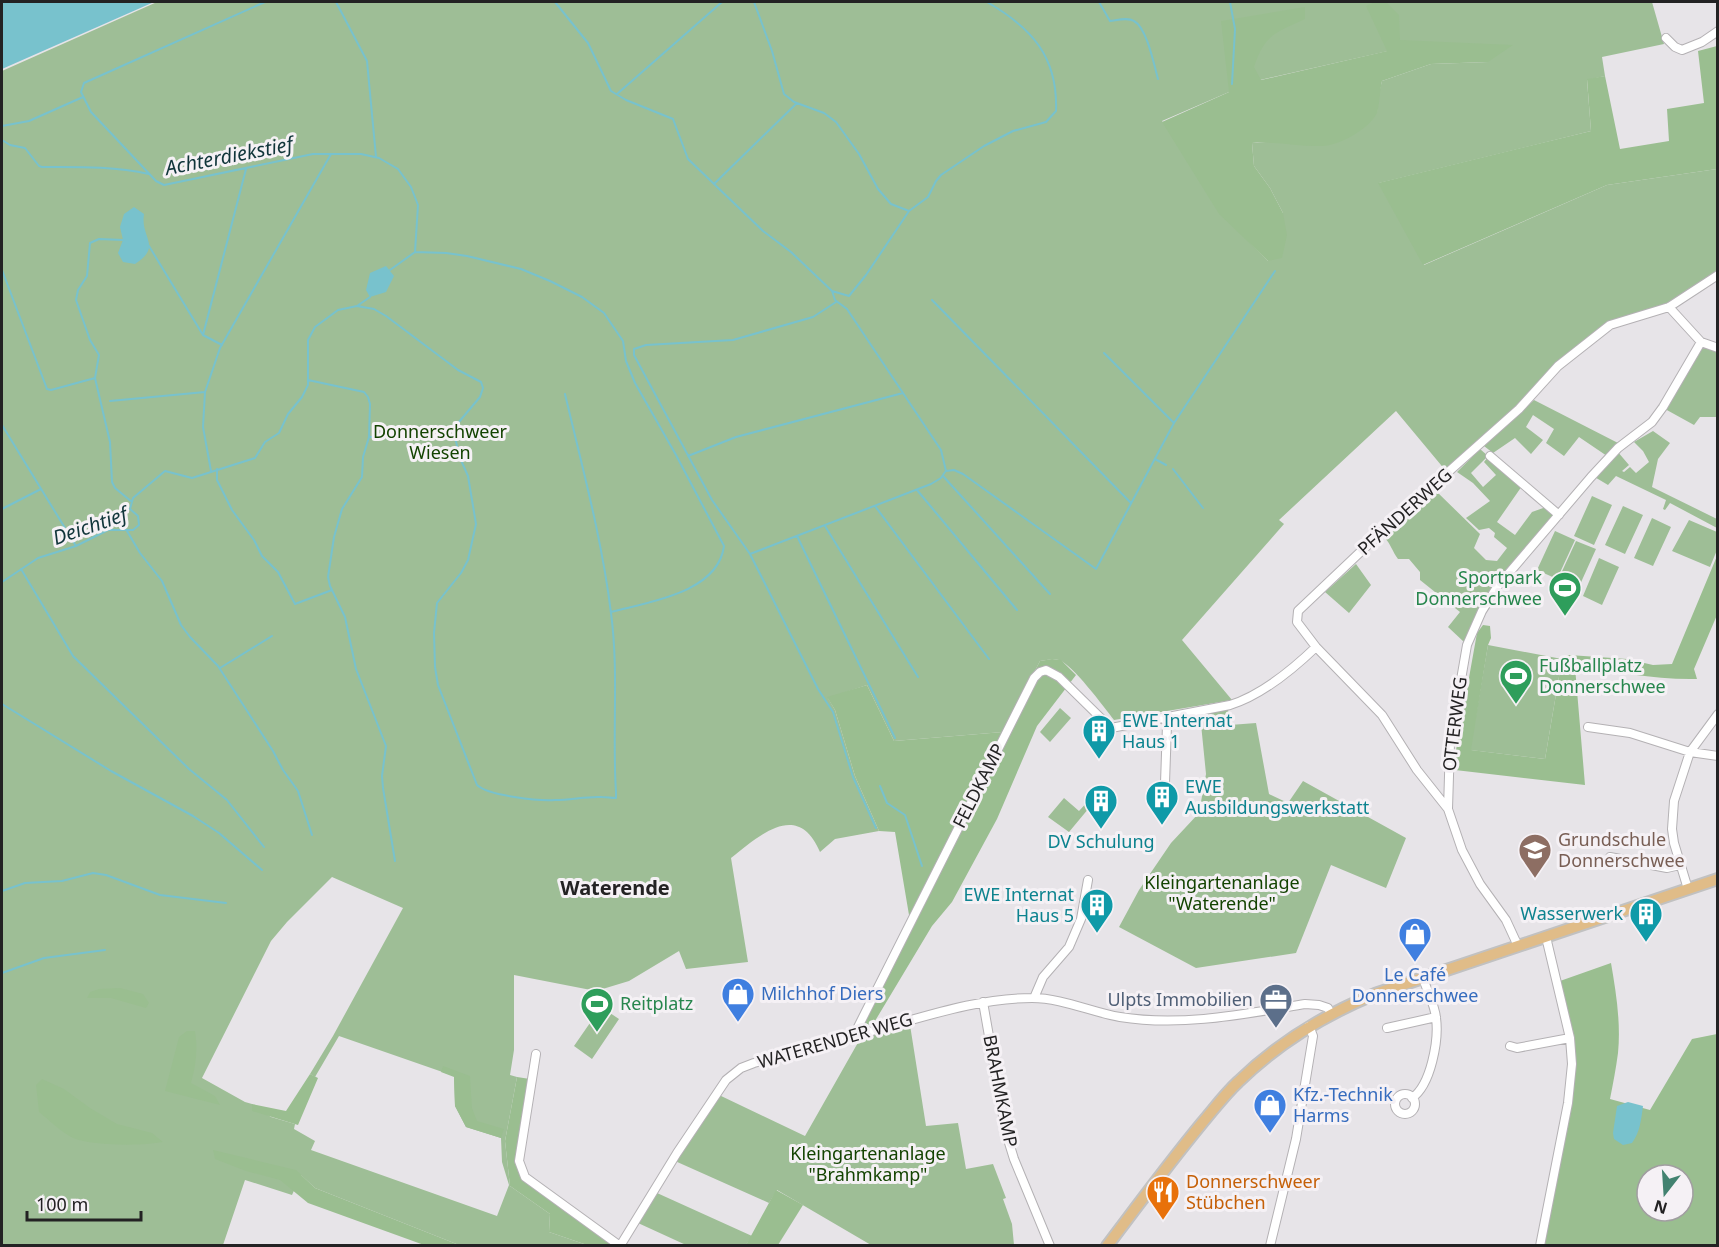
<svg xmlns="http://www.w3.org/2000/svg" width="1719" height="1247" viewBox="0 0 1719 1247" font-family="'Noto Sans',sans-serif">
<style>
.green{fill:#9ebe96;fill-rule:evenodd}
.forest{fill:#9abe90;fill-rule:evenodd}
.water{fill:#78c2cd}
.lines{fill:none;stroke-linecap:round;stroke-linejoin:round}
.stream{stroke:#78c2cd;stroke-width:2}
.minor-casing{stroke:#b4b1b4;stroke-width:10}
.major-casing{stroke:#c1c1c1;stroke-width:14}
.minor{stroke:#fff;stroke-width:8}
.major{stroke:#e0bc88;stroke-width:10}
.labels{text-anchor:middle;stroke-width:6;stroke-linejoin:round;paint-order:stroke}
.park-label{font-size:18px;fill:#134301;stroke:#f5f1f5}
.street-label{font-size:18px;fill:#232223;stroke:#f5f1f5}
.leisure-label{font-size:18px;fill:#27864d;stroke:#f5f1f5;text-anchor:start}
.culture-label{font-size:18px;fill:#0d838f;stroke:#f5f1f5;text-anchor:start}
.education-label{font-size:18px;fill:#785e54;stroke:#f5f1f5;text-anchor:start}
.shop-label{font-size:18px;fill:#366cbe;stroke:#f5f1f5;text-anchor:start}
.service-label{font-size:18px;fill:#4e5e75;stroke:#f5f1f5;text-anchor:end}
.food-label{font-size:18px;fill:#c56008;stroke:#f5f1f5;text-anchor:start}
.water-label{font-size:20px;font-style:italic;fill:#10353a;stroke:#f5f1f5}
.neighbourhood-label{font-size:20px;font-weight:bold;fill:#232223;stroke:#f5f1f5}
</style>
<rect width="100%" height="100%" fill="#e7e4e8"/>
<path class="green" d="M157,2H1652L1664,44L1602,57L1605,76L1587,80L1591,131L1379,183L1424,265L1607,185L1717,169V273L1664,306L1607,323L1517,409L1446,471L1396,411L1279,520L1284,524L1182,640L1232,700L1114,720C1104,707 1072,664 1059,660C1053,658 1046,660 1040,661L1003,732L894,741L867,685L828,698L835,710L855,776L879,831L835,839L820,852C798,800 760,835 731,858L748,962L686,969L679,951L629,981L596,991L514,975V1050L510,1075L517,1077L505,1141L510,1186L550,1214L549,1232L587,1245H459L315,1188L301,1175L292,1195L245,1180L223,1245L2,1246V71ZM1385,45L1488,62L1431,64L1382,81L1378,97L1377,112L1266,142L1252,143L1254,166L1270,188L1283,213L1268,261L1248,241L1162,121L1229,92L1260,80L1388,51ZM332,877L403,908L333,1036L310,1074L315,1077L339,1036L454,1076L455,1106L466,1127L501,1138L502,1162L509,1185L497,1216L311,1150L315,1141L294,1129L295,1124L271,1117L253,1106L252,1104L245,1102L202,1078L271,941L287,922Z
M1702,345L1717,350V417H1700L1694,425L1665,409Z
M1534,400L1618,443L1607,456L1579,437L1564,456L1546,443L1554,429L1533,415L1526,427L1543,440L1531,454L1515,438L1493,453L1484,446Z
M1653,431L1670,443L1658,459L1652,487L1717,519V528L1670,503L1665,510L1663,509L1666,500L1616,476L1608,485L1593,476L1617,451L1629,465L1622,471L1624,472L1630,467L1636,473L1649,462L1643,451L1634,442Z
M1480,449L1488,456L1471,473L1483,487L1496,475L1484,462L1488,457L1522,486L1497,522L1515,535L1532,512L1546,507L1556,515L1489,594L1464,642L1448,627L1460,612L1420,580V572L1409,559H1398C1392,551 1391,544 1384,537L1435,490L1480,534L1474,548L1486,560L1497,561L1507,548L1494,537L1495,533L1489,528L1479,530L1466,518L1490,501L1473,483L1457,472Z
M1592,496L1612,505L1594,545L1574,536Z
M1623,506L1643,515L1625,554L1605,545Z
M1652,518L1671,527L1653,566L1634,558Z
M1689,520L1717,532V550L1710,567L1672,551Z
M1555,531L1575,540L1557,579L1537,570Z
M1576,541L1596,549L1578,589L1558,580Z
M1599,558L1619,567L1602,605L1583,596Z
M1356,564L1371,585L1349,613L1325,592Z
M1488,645L1562,659L1545,759L1470,750Z
M1060,708L1071,718L1050,742L1040,732Z
M1228,709L1230,725L1256,723L1269,794L1288,803L1303,781L1406,838L1386,888L1331,865L1296,953L1196,968L1119,927L1139,890L1171,843L1199,813L1206,774L1200,714Z
M1064,798L1079,811L1090,799L1094,802L1069,832L1048,817Z
M601,1007L619,1019L592,1059L574,1046Z
M910,1025L926,1126L958,1123L966,1169L993,1164L1006,1198L1003,1199L1012,1224L1014,1245H871L777,1190L769,1203L675,1161L719,1095L805,1136L860,1039Z
M657,1193L752,1236L746,1245H686L638,1223Z"/>
<path class="forest" d="M1375,2H1386L1399,15L1400,40L1513,45L1488,62L1431,64L1382,81C1380,89 1379,108 1377,113C1369,129 1339,146 1322,146C1299,147 1276,141 1252,143L1254,166L1270,188L1283,213L1287,235L1282,258L1268,261L1219,214L1162,122L1229,92L1221,21L1305,7V19C1275,33 1265,34 1254,67L1261,80L1387,51L1366,6Z
M1717,46V169L1607,185L1423,265L1378,183L1591,131L1587,79L1605,76L1620,149L1669,141L1667,109L1704,103L1698,51Z
M1717,556V615L1694,669L1697,679C1655,680 1616,671 1575,667L1585,785L1455,770L1453,767L1477,633L1483,625L1490,626L1491,638L1488,645L1471,750L1545,759L1562,659L1569,655L1627,659L1653,665L1672,664Z
M1052,659L1061,660L1076,675L1037,726L997,819L952,902L932,926L872,1026L863,1022L914,918L909,915L895,832L879,831L855,776L835,710L827,697L867,685L894,741L1003,732L1040,661Z
M1611,963C1616,992 1621,1023 1618,1053C1616,1068 1613,1084 1610,1099L1650,1110L1692,1039L1717,1034V1245L1542,1246L1573,1091V1033L1560,981ZM1647,1175H1683V1211H1647Z
M120,988L143,994L149,1003L146,1008L111,998H87L90,992L99,989Z
M187,1031H195C198,1050 196,1065 191,1083L215,1096L220,1105L165,1091L179,1037Z
M443,1066L470,1076L472,1108L477,1121L504,1129L501,1138L466,1127L455,1106L454,1077L441,1072Z
M310,1074L318,1078L298,1125L252,1111V1104L286,1111Z
M517,1077L530,1079L517,1162L523,1178L611,1245H587L549,1232L550,1214L510,1186L505,1141Z
M42,1079L64,1089L90,1108L117,1124L152,1133L163,1142C142,1146 93,1146 73,1138C61,1132 49,1120 39,1112L36,1085Z
M213,1150L296,1170L315,1188L459,1245H424L308,1203L280,1180L246,1171L215,1159Z
M776,1190L803,1205L778,1245H746Z"/>
<path class="water" d="M2,2H154L2,69Z
M134,207L144,214C140,238 163,246 135,264L123,262L118,253L123,240L120,227L124,214Z
M386,266L394,276L386,292L370,297L366,290L370,273Z
M1628,1102L1643,1106C1641,1120 1640,1132 1632,1143L1623,1145L1614,1139L1613,1133L1617,1106Z"/>
<g class="lines">
<path class="stream" d="M265,2L84,83L81,92L91,112L156,181L164,185L313,154H361L379,158L398,169L411,187L418,205L415,252
M336,2L367,61L376,157
M555,2L588,43L611,91L626,100L673,119L688,159L763,231L791,252L832,291L835,300L847,309L941,450L946,471L954,470L963,474L1096,569L1174,423L1275,271
M754,2L772,51L784,94L794,102L824,113L836,122L859,154L878,189L891,204L909,211
M1099,2L1110,21C1118,20 1128,17 1134,21C1147,28 1154,65 1158,79
M1230,2L1235,29L1232,84
M617,94L722,2
M2,126L29,121L83,97
M2,140L10,145L25,148L39,166L42,167C78,167 113,166 149,174
M714,184L797,103
M123,240L99,239L90,243L87,276L78,290L76,300L90,340L99,355L95,378L110,442L112,482L115,488L132,502
M149,246L203,335
M2,270L47,389L51,390L95,378
M390,270L415,252L446,253L467,256L521,269L550,281L582,297L604,313L623,341L626,361L635,383L676,455L724,546C718,593 648,602 611,612
M832,291L849,296L866,275L909,211L928,197L936,181L941,175L984,146L1013,131L1046,122L1056,111C1058,57 1032,28 987,2
M932,300L1131,503
M836,302L813,317L733,340L646,345L634,349V355L712,500L750,554L818,689L833,712L853,777L876,828
M357,306L374,309L386,316L458,370L481,382L483,388L480,397L453,429L460,458L468,476L476,524L468,560L461,573L437,603L434,633L435,667L438,685L477,785C489,796 539,801 555,800C571,800 587,796 602,797C607,797 611,798 616,798V792C612,733 619,673 611,613C602,539 582,466 565,394
M222,345L203,335L246,169
M1104,353L1174,423
M308,380L364,392L368,397L370,404L369,437L363,457L362,477L342,509L334,537L328,577L330,586L345,617L356,669L386,746L382,776L383,788L395,861
M110,401L205,392
M2,425L76,546
M369,437L424,434
M688,456L736,437L903,393
M1155,459L1166,465
M217,469V480L232,510L254,540L262,556L278,572L295,604L332,590
M1173,469L1203,508
M211,471L203,427L205,392L220,348L331,154
M943,476L1050,594
M917,490L1017,610
M875,506L989,659
M2,509L41,489
M825,526L918,677
M127,531L140,553L162,581L181,625L190,637L218,666L273,751L283,770L298,791L312,835
M797,536L895,738
M750,554L931,484L941,478L945,472
M21,569L73,656L189,769L227,800L264,847
M2,582L38,558L76,546L108,530H133L139,525L138,516L130,509L133,498L165,471L192,478L255,458L265,442L279,433L288,414L302,397L308,385V340L315,327L338,310L357,306L370,297
M220,668L272,636
M2,704L111,771L193,816L219,833L262,870
M880,786L887,803L905,815L922,866
M2,891L25,883L62,881L93,873L106,875L160,895L226,903
M2,973L44,958L105,950"/>
<g class="minor-casing">
<path id="minor" d="M1666,38L1675,47L1682,50L1702,42L1718,31
M1669,307L1701,342L1718,348
M1490,456L1559,515
M1165,718L1167,725L1165,783
M1588,727L1630,733L1690,752L1718,756
M1448,809L1417,770L1382,715L1316,647L1297,622L1298,611L1392,522L1519,409L1558,366L1610,325L1669,307L1718,275
M1610,857L1667,868L1680,865
M1688,889L1674,843L1672,829L1674,801L1690,752L1718,714
M1518,946L1506,920L1480,884L1462,850L1448,809L1450,743L1467,645L1482,611L1497,587L1591,477L1618,448L1652,422L1663,407L1701,342
M1034,998L1043,977L1069,947L1081,919L1088,880
M983,1002L1006,1133L1014,1159L1050,1246
M1387,1028L1436,1017
M859,1035L858,1027L1034,678L1040,672L1046,670L1059,677L1111,728L1230,705C1262,695 1292,670 1316,647
M1510,1046L1517,1048L1570,1038
M536,1054L519,1161L525,1177L620,1246
M1395 1104a10 10 0 1 1 20 0a10 10 0 1 1-20 0Z
M1412,1098C1431,1085 1439,1040 1436,1018C1435,1005 1427,991 1423,978
M620,1246L677,1153L726,1080L741,1068L754,1063C794,1052 836,1041 876,1030C927,1016 979,998 1032,998C1062,998 1091,1012 1120,1017C1182,1027 1245,1014 1305,1004L1319,1005L1328,1008L1331,1014
M1270,1246L1296,1139L1313,1036L1309,1026
M1540,1246L1568,1103L1572,1064L1570,1038L1546,937"/>
</g>
<g class="major-casing">
<path id="major" d="M1107,1246C1138,1205 1169,1163 1202,1123C1214,1109 1225,1094 1238,1082C1278,1043 1324,1015 1375,994L1718,879"/>
</g>
<use href="#minor" class="minor"/>
<use href="#major" class="major"/>
</g>
<defs>
<g id="stadium-pin" transform="scale(1.725)"><path d="M0 17L-7.5 6A9.5 9.5 0 1 1 7.5 6Z" fill="#2e9e5b" stroke="#f5f1f5"/><path d="M0-5a6.5 5 0 1 0 0 10a6.5 5 0 1 0 0-10ZM-3.5-1.8h7v3.6h-7Z" fill="#fff"/></g>
<g id="building-pin" transform="scale(1.725)"><path d="M0 17L-7.5 6A9.5 9.5 0 1 1 7.5 6Z" fill="#0f9aa8" stroke="#f5f1f5"/><path d="M-4-6H4V6H1V3H-1V6H-4ZM-2.5-4.3h1.7v1.8h-1.7ZM.8-4.3h1.7v1.8H.8ZM-2.5-1h1.7V.8h-1.7ZM.8-1h1.7V.8H.8Z" fill="#fff"/></g>
<g id="school-pin" transform="scale(1.725)"><path d="M0 17L-7.5 6A9.5 9.5 0 1 1 7.5 6Z" fill="#8d6e63" stroke="#f5f1f5"/><path d="M0-5L7-2L0 1L-7-2ZM-4 1L0 2.5L4 1V4Q0 6-4 4Z" fill="#fff"/></g>
<g id="shop-pin" transform="scale(1.725)"><path d="M0 17L-7.5 6A9.5 9.5 0 1 1 7.5 6Z" fill="#3f7fe0" stroke="#f5f1f5"/><path d="M-5-2.5h2.3a2.7 3.5 0 0 1 5.4 0H5L5.5 6h-11ZM-1.5-2.5h3a1.5 2.3 0 0 0-3 0Z" fill="#fff"/></g>
<g id="office-pin" transform="scale(1.725)"><path d="M0 17L-7.5 6A9.5 9.5 0 1 1 7.5 6Z" fill="#5c6f8a" stroke="#f5f1f5"/><path d="M-6-3h4V-5.5h4V-3h4V5H-6ZM-1-4.5V-3h2v-1.5ZM-6 0V1H6V0Z" fill="#fff"/></g>
<g id="restaurant-pin" transform="scale(1.725)"><path d="M0 17L-7.5 6A9.5 9.5 0 1 1 7.5 6Z" fill="#e8710a" stroke="#f5f1f5"/><path d="M-5-6h1v4h1v-4h1v4h1v-4h1v5L-1.5 .5V6h-2V.5L-5-1ZM5-6V6H3V1.5H1.5Q1.5-4 5-6Z" fill="#fff"/></g>
</defs>
<g fill-rule="evenodd">
<use href="#stadium-pin" x="1565" y="588"/>
<use href="#stadium-pin" x="1516" y="676"/>
<use href="#building-pin" x="1099" y="731"/>
<use href="#building-pin" x="1162" y="797"/>
<use href="#building-pin" x="1101" y="801"/>
<use href="#school-pin" x="1535" y="850"/>
<use href="#building-pin" x="1097" y="905"/>
<use href="#building-pin" x="1646" y="914"/>
<use href="#shop-pin" x="1415" y="934"/>
<use href="#shop-pin" x="738" y="994"/>
<use href="#office-pin" x="1276" y="1000"/>
<use href="#stadium-pin" x="597" y="1004"/>
<use href="#shop-pin" x="1270" y="1105"/>
<use href="#restaurant-pin" x="1163" y="1192"/>
</g>
<g class="labels">
<g class="park-label">
<text x="440" y="438">Donnerschweer<tspan x="440" dy="21">Wiesen</tspan></text>
<text x="1222" y="889">Kleingartenanlage<tspan x="1222" dy="21">"Waterende"</tspan></text>
<text x="868" y="1160">Kleingartenanlage<tspan x="868" dy="21">"Brahmkamp"</tspan></text>
</g>
<g class="street-label">
<text transform="translate(1405 512) rotate(-42)" y="6">PFÄNDERWEG</text>
<text transform="translate(1455 724) rotate(-83)" y="6">OTTERWEG</text>
<text transform="translate(979 786) rotate(-63)" y="6">FELDKAMP</text>
<text transform="translate(835 1041) rotate(-16)" y="6">WATERENDER WEG</text>
<text transform="translate(1000 1091) rotate(79)" y="6">BRAHMKAMP</text>
</g>
<g class="leisure-label">
<text x="1542" y="584" text-anchor="end">Sportpark<tspan x="1542" dy="21">Donnerschwee</tspan></text>
<text x="1539" y="672">Fußballplatz<tspan x="1539" dy="21">Donnerschwee</tspan></text>
<text x="620" y="1010">Reitplatz</text>
</g>
<g class="culture-label">
<text x="1122" y="727">EWE Internat<tspan x="1122" dy="21">Haus 1</tspan></text>
<text x="1185" y="793">EWE<tspan x="1185" dy="21">Ausbildungswerkstatt</tspan></text>
<text x="1101" y="848" text-anchor="middle">DV Schulung</text>
<text x="1074" y="901" text-anchor="end">EWE Internat<tspan x="1074" dy="21">Haus 5</tspan></text>
<text x="1623" y="920" text-anchor="end">Wasserwerk</text>
</g>
<g class="education-label">
<text x="1558" y="846">Grundschule<tspan x="1558" dy="21">Donnerschwee</tspan></text>
</g>
<g class="shop-label">
<text x="1415" y="981" text-anchor="middle">Le Café<tspan x="1415" dy="21">Donnerschwee</tspan></text>
<text x="761" y="1000">Milchhof Diers</text>
<text x="1293" y="1101">Kfz.-Technik<tspan x="1293" dy="21">Harms</tspan></text>
</g>
<g class="service-label">
<text x="1253" y="1006">Ulpts Immobilien</text>
</g>
<g class="food-label">
<text x="1186" y="1188">Donnerschweer<tspan x="1186" dy="21">Stübchen</tspan></text>
</g>
<g class="water-label">
<text transform="translate(229 156) rotate(-11)" y="7">Achterdiekstief</text>
<text transform="translate(90 526) rotate(-19)" y="7">Deichtief</text>
</g>
<g class="neighbourhood-label">
<text x="615" y="895">Waterende</text>
</g>
</g>
<rect width="1719" height="1247" fill="none" stroke="#232223" stroke-width="6"/>
<g transform="translate(1665 1193) rotate(197)"><circle r="28" fill="#f5f1f5" stroke="#a19ea1" stroke-width="1.5"/>
<path d="M0-4.5L10 22L0 15L-10 22Z" fill="#428270"/>
<text y="-9" font-size="16" font-weight="bold" text-anchor="middle" fill="#232223">N</text>
</g>
<path d="M27 1211v9h114v-9" fill="none" stroke="#232223" stroke-width="3"/>
<text x="36" y="1211" font-size="18" fill="#232223" stroke="#f5f1f5" stroke-width="4.5" paint-order="stroke">100 m</text>
</svg>
